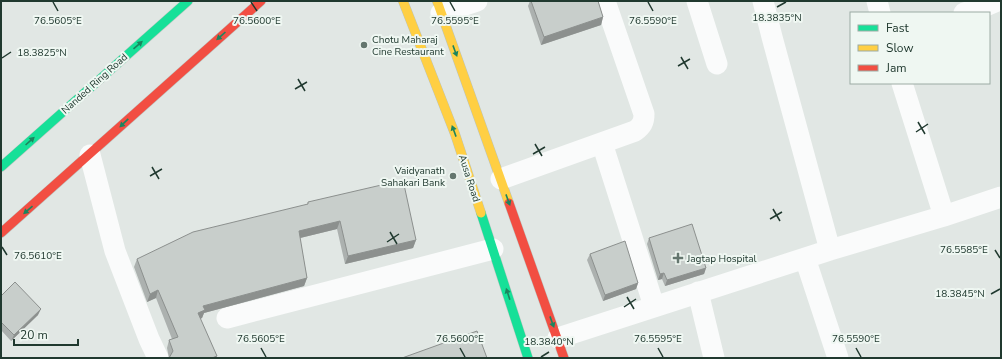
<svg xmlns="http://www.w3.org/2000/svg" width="1002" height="359" viewBox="0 0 1002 359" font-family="'Nunito Sans',sans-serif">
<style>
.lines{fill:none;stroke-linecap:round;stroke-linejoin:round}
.fast-casing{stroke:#bac4bf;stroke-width:10}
.slow-casing{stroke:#bac4bf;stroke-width:10}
.jam-casing{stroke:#bac4bf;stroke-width:10}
.street{stroke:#fafbfb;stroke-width:21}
.fast{stroke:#16e098;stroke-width:9}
.slow{stroke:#ffcf43;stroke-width:9}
.jam{stroke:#f24e42;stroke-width:9}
.wall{fill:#acb1af}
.shaded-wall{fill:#8c908e}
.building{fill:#c8cecb;stroke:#8c908e}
.oneway{fill:#1c845e}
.ticks{fill:none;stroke:#20392f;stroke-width:1.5}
.poi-dot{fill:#64766e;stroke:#eff7f2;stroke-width:1.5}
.labels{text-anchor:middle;stroke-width:4;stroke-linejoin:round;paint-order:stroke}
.poi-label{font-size:10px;fill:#20392f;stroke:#eff7f2;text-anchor:start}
.street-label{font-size:10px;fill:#20392f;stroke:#eff7f2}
.ticks-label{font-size:10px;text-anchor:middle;fill:#20392f;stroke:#eff7f2;stroke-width:4;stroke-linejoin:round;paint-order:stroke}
</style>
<rect width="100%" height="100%" fill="#e1e7e4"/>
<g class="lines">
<g class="fast-casing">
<path id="fast" d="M1,167L188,1
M481,213L528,358"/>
</g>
<g class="slow-casing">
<path id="slow" d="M403,1L455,134L481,213
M437,1L509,203"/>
</g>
<g class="jam-casing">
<path id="jam" d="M509,203L564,358
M1,233L261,1"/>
</g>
<path class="street" d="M697,1L717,64
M763,1L772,37L830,250
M877,1L880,13
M441,13L477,1
M964,13L983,7L997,1
M902,83L944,216
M602,143L654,306
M90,155L115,251L149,339L158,358
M501,179L635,131C642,126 644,122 644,114L605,1
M805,258L838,358
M698,292L714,358
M227,318L493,249
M558,338L830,250L944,216L1001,197"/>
<use href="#fast" class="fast"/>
<use href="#slow" class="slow"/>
<use href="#jam" class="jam"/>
</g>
<path class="wall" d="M530,1H598L603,17L601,25L541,45L528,6Z
M308,202L416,240L413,248L345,264L337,229L300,238L307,278L304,286L204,313L202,318L200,319L217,356L216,358H169L167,348L169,340L172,339L156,298L147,302L134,267L137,259L307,205Z
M649,238L706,268L704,274L665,286L662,279L658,280L647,244Z
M590,254L638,283L636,289L603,301L587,260Z
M1,296L38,315L11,341L1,330Z"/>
<path class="shaded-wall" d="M603,17L601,25L541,45L544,37Z
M340,221L337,229L296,239L299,231Z
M416,240L413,248L345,264L348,256Z
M706,268L704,274L665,286L667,280Z
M664,273L662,279L658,280L660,274Z
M307,278L304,286L204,313L202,318L195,321L198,313L203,306Z
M638,283L636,289L603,301L605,295Z
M158,290L156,298L147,302L150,294Z
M41,309L38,315L11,341L14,335Z"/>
<path class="building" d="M531,1H598L603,17L544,37Z
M403,180L416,240L348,256L340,221L299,231L307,278L203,306L205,310L198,313L217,356L212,358H169L173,351L169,340L178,337L158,290L150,294L137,259L193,232L308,204V202Z
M692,224L706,268L667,280L664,273L660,274L649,238Z
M625,241L638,283L605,295L590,254Z
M15,282L41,309L14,335L1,322V296Z
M477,331L487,358H402Z"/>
<defs><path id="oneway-solid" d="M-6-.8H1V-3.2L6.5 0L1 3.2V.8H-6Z"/></defs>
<g class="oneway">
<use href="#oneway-solid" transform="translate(221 36) rotate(138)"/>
<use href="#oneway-solid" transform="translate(138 45) rotate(-41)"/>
<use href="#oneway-solid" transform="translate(455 51) rotate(70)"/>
<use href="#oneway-solid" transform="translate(124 123) rotate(136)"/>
<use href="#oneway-solid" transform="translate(454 131) rotate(-110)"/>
<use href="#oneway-solid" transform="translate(30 141) rotate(-42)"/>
<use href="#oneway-solid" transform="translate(508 200) rotate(70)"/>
<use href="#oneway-solid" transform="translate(28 210) rotate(139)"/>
<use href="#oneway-solid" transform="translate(508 294) rotate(-108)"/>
<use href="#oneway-solid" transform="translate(552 322) rotate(70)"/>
</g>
<path class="ticks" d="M53,2L58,11M251,2L257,11M450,2L455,11M648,2L653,11M777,7L786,2M681,57L688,69M2,58L11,52M678,66L690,59M298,79L305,91M295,89L307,82M918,122L925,134M916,132L928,124M535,144L542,156M533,154L545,147M152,167L159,179M150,176L162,169M773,209L780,221M770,219L782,212M390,232L397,244M387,242L399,234M2,247L7,255M995,250L1000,258M991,294L1000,289M627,297L634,309M624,307L636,299M261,348L266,357M460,348L465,357M658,348L663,357M856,348L861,357M541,357L549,352"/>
<g class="poi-dot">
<circle cx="364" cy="45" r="4"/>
<circle cx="453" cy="176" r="4"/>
<path d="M676 252h4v4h4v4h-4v4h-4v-4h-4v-4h4z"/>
</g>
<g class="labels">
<g class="poi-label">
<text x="372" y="43">Chotu Maharaj<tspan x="372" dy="12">Cine Restaurant</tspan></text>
<text x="445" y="174" text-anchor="end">Vaidyanath<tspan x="445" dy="12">Sahakari Bank</tspan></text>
<text x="687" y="262">Jagtap Hospital</text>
</g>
<g class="street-label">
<text transform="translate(94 83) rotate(-42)" y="4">Nanded Ring Road</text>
<text transform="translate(470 178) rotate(72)" y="4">Ausa Road</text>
</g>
</g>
<g class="ticks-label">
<text x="777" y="21">18.3835°N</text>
<text x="58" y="24">76.5605°E</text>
<text x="257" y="24">76.5600°E</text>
<text x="455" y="24">76.5595°E</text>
<text x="653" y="24">76.5590°E</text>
<text x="42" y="56">18.3825°N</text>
<text x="964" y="253">76.5585°E</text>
<text x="38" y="259">76.5610°E</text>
<text x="960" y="297">18.3845°N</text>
<text x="261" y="342">76.5605°E</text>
<text x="460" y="342">76.5600°E</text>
<text x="658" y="342">76.5595°E</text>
<text x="856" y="342">76.5590°E</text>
<text x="549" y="345">18.3840°N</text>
</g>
<rect width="1002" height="359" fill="none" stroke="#20392f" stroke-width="4"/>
<rect x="850" y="12" width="140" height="72" fill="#eff7f2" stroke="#9caba4"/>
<rect x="858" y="25" width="20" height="6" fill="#16e098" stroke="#9caba4"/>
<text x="886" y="32" font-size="12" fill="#20392f">Fast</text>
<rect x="858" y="45" width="20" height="6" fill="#ffcf43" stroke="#9caba4"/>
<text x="886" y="52" font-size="12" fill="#20392f">Slow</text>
<rect x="858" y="65" width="20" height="6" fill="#f24e42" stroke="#9caba4"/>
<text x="886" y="72" font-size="12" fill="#20392f">Jam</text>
<path d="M14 339v6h64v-6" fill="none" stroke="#20392f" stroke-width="2"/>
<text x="20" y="339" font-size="12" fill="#20392f" stroke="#eff7f2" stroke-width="3" paint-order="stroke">20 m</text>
</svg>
